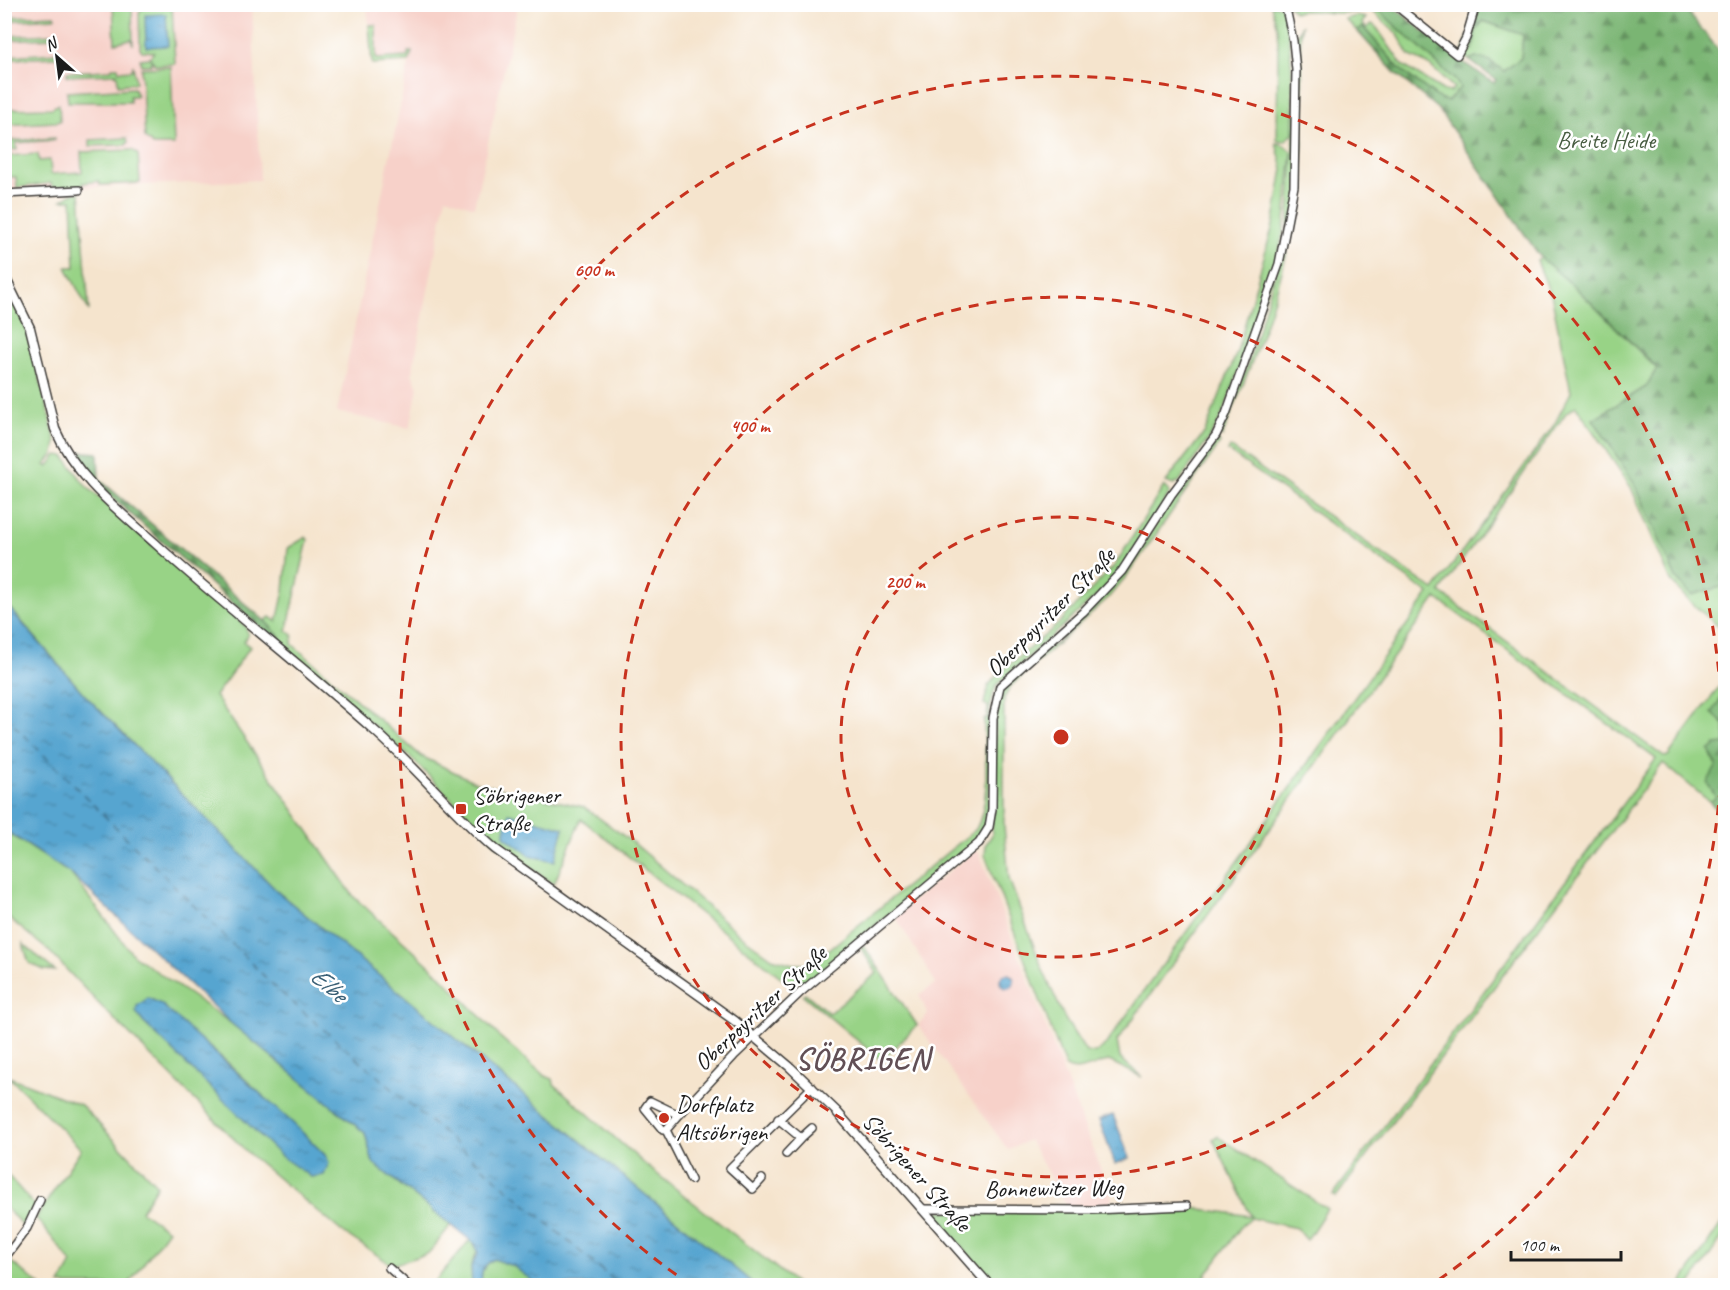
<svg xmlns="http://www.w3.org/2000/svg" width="1730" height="1290" viewBox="0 0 1730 1290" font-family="Caveat,sans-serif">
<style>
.built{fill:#f7d1c9}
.green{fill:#98d386;stroke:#5a7851;stroke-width:1.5;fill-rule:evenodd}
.forest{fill:url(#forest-firs);stroke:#4b6848;stroke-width:1.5}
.water{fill:url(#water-ripples);stroke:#3a6076;stroke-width:1.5}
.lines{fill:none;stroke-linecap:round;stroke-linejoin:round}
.ferry{stroke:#3a6076;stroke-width:1.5;stroke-dasharray:8 6;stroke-linecap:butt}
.minor-casing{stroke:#3d3a37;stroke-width:10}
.tertiary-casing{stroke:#3d3a37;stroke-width:11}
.minor{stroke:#fff;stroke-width:7}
.tertiary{stroke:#fff;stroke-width:8}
.ring{fill:none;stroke:#c8321e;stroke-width:3;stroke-dasharray:10 8}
.poi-dot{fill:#c8321e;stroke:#fff;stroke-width:2}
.labels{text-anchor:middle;stroke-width:5;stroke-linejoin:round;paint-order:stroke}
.park-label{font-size:24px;fill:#475c41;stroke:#fff}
.street-label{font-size:24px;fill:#1c1c1c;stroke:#fff}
.poi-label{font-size:24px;fill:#1c1c1c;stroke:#fff;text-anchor:start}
.water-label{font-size:26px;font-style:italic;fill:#3a6076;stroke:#fff}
.district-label{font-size:30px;font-weight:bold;letter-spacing:1.5px;fill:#614f55;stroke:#fff}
.centre{fill:#c8321e;stroke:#fff;stroke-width:3}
.ring-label{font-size:18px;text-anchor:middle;font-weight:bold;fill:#c8321e;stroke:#fff;stroke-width:5;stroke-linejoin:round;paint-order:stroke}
</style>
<defs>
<pattern id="forest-firs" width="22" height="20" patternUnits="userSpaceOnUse" patternTransform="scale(1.5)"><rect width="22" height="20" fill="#7ab573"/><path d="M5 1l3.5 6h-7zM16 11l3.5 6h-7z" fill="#63925e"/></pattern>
<pattern id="water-ripples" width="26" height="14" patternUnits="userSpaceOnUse" patternTransform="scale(1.5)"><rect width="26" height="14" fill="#57a5d0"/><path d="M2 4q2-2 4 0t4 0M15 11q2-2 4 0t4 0" fill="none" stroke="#4786a8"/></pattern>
</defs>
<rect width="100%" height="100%" fill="#fff"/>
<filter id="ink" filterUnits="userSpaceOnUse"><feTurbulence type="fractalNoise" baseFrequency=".0167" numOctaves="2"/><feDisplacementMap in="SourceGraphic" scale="12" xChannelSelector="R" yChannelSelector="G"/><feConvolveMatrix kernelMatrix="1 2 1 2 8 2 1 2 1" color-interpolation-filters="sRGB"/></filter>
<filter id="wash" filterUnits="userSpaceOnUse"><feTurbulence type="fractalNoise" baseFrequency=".008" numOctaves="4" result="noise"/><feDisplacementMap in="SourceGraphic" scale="24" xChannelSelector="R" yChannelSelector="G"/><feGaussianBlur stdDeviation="1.35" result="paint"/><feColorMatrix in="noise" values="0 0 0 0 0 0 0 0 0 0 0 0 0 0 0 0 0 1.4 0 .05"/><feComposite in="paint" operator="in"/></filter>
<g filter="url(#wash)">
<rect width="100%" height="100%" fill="#f5e4cd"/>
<path class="built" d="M4,5H252L260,180L5,191Z
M367,5H518L474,207L446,197L412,374L418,387L410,428L337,412L409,63L372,64Z
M974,851L979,852L1112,1199L1107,1207L1068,1208L1029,1140L1008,1150L918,1025L928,1014L919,995L936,983L895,916Z"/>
<path class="green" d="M1587,4L1514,11L1505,5Z
M113,5H132L133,45L131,39L115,43Z
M146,5H172L175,64L156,65L151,59V65H141L140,59L149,58L154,52L142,51L140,48L139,12Z
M1271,5L1283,6C1293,49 1293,90 1293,133L1285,141L1277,140L1278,43L1277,28Z
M1288,5H1349L1356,12C1335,17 1316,8 1295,12Z
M1366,5H1373L1456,81L1460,88L1448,102L1441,100L1401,70L1363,27L1357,31L1345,19L1357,16L1366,18L1362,23L1366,28L1372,24L1377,28L1402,65L1444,91L1450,92L1454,88L1428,64L1410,56L1398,35Z
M55,15V18L5,21V33V17Z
M1483,21L1523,34L1521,58L1504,71L1476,57L1469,60L1461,55L1463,50L1473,49L1476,30Z
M1302,24C1298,42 1302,56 1302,74C1303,112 1304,150 1299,188C1288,275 1255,357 1222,437L1219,434L1249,361L1288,231L1298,70L1296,38Z
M369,25H376V59L408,57V52H412L409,62L372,64Z
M56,34V38L6,40L5,52V36Z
M57,53V57L14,59L5,64V56Z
M133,65L136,83L118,85L117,74L67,76V72L110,70L113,67H118L119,71L132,70Z
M171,67L174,145H153L145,138L141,68Z
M134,88L137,96H130V102H68L67,92Z
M59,104L60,121L56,122L5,125V109L52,108Z
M55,138V140L16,143L17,150L5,149V141Z
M127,138L128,142L126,145L90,146V140Z
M1276,143L1284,145L1292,152L1284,230L1276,264L1224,411L1212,434L1179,482L1173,485L1166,482L1205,432L1237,352L1273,225L1283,169Z
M132,150L138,154L140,183L100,185L99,181L83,183V186L52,187L51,183L17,188L16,177H5V156L38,154L39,161L50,160L51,174L82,172L81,152Z
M80,192L89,311L66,267H75L72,200H62L71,194Z
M1541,258L1574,286L1657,369L1646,387L1593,419L1635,484L1676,578L1691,595L1725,586V632L1688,600L1671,581L1631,487L1576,406L1566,413L1440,592L1664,757L1668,756L1725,679V692L1713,713L1725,725V744L1712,758L1717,765L1716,798L1710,802L1663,763L1336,1197L1333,1195L1656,759L1436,598L1117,1041L1120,1058L1142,1077L1109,1061C1095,1063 1076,1076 1065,1066L985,855L986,844L992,835L995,718L1002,687L1051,645H1055L1126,571L1171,500L1190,482L1217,439L1220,443L1129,573L1108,598L1011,686L1004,698V826L1009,879L1042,968L1065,1019L1086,1052L1095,1053L1103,1048L1429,594L1228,451L1230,447L1434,590L1554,425L1571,392L1552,298L1537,261Z
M4,281L27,329L56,442L54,454L45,465L48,467L57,455L64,456L86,486L246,627L248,636L244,642L250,647L215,696L354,897L440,975L501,1038L545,1076L553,1079L554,1084L647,1166L798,1285H755L279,893L83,693L5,602Z
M1164,486L1170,493L1121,569L1101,592L997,685C977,724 1001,792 981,837L809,981L803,982L798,977L793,982L797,990L581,819L554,884L497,845L409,756L277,642L280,637L265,621L270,617L277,622L284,591L288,548L306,537L308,540L287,630L293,635L292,644L421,756L477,783L584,807L635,844L743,937L772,958L793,964H811L976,829C992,799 984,753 984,720L987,718L988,706L984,704L988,686L997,675L1056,626L1115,565Z
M4,830L71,874L133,955L232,1024L365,1133L373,1163L451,1225L429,1253L392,1265L341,1231L249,1154L99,1004L49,951L5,915ZM153,1000L226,1061L326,1156L311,1177L143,1022L139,1016Z
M23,944L55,971L44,970L29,963Z
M863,945L917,1025L882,1061L803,995L805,993L829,1013L877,973L860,947Z
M4,1075L81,1105L157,1185L141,1211L168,1230L128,1285H60L72,1263L36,1218L81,1149L10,1078L5,1084Z
M1217,1136L1327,1209L1307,1240L1296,1228L1251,1218L1243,1224L1198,1286L995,1285L934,1216L933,1211L1186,1207L1251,1216L1213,1139Z
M4,1171L35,1206L23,1226L5,1207Z
M1725,1218V1233L1690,1285H1680Z
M470,1240L478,1249L471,1266L472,1285L431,1286Z
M494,1259L513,1266L538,1285H482C480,1272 482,1266 494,1259Z
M10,1261L40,1285H5V1267Z"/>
<path class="forest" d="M1587,4L1682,5L1725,58V586L1691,595L1676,578L1635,484L1593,419L1646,387L1657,368L1574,286L1541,258L1439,110L1395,73L1357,31L1363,27L1401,70L1441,100L1448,101L1460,88L1456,81L1373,5H1391L1457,58L1494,83L1496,80L1469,60L1476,57L1490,61L1504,71L1521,58L1523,35L1483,21L1476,30L1473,49L1463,50L1479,5H1505L1514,11Z
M72,451L98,453L99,479L265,621L280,637L277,642L93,481Z
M1725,692V725L1712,713Z
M1725,744H1726L1725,818L1710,802L1716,797L1707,783L1717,765L1709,751L1716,745Z"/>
<path class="water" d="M166,14L168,46L146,47L145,15Z
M4,602L83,693L279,893L755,1285H538L513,1266L494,1259C482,1266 480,1272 482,1285H472L471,1266L478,1254L475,1244L373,1163L365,1133L232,1024L71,874L5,830Z
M509,813L564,828L555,861L531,856L504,836Z
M1000 981a7 7 0 1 1 14 0a7 7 0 1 1-14 0Z
M148,998L161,1004L295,1125L326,1156L329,1163L324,1175L311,1177L282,1157L143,1022L136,1012L137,1006Z
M1113,1115L1130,1158L1115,1164L1099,1120Z"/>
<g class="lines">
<path class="ferry" d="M4,715L278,990L620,1286"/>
</g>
</g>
<g filter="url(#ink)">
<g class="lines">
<g class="minor-casing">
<path id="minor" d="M1394,4L1457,55L1466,38L1476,4
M4,194L79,190
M679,1115L734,1056L801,992L979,843L989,827L992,809L993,718L1000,686L1083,612L1122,571L1171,495L1216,435L1226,414L1279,264L1294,186L1296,70L1293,41L1285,4
M778,1119L801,1138L786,1154
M666,1130L679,1115L650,1101L645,1108L663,1130H666L691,1180
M801,1138L812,1128
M762,1179L753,1189L730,1168L812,1087
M923,1209L1093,1210L1187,1206
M4,1259L27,1228L40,1200
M389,1268L409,1286"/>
</g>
<g class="tertiary-casing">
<path id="tertiary" d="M4,275L30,328L55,429C76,478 117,509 156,544C227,608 304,667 375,731C417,768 452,812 495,849L735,1021L790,1067L836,1111L990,1286"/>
</g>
<use href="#minor" class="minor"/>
<use href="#tertiary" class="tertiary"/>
</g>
</g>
<g class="ring">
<circle cx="1061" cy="737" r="220"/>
<circle cx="1061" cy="737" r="440"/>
<path d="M691 1285A661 661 0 1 1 1431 1285"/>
</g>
<g class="poi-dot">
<rect x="455" y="803" width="12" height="12" rx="3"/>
<circle cx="664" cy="1118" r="6"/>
</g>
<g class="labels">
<g class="park-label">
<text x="1606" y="148">Breite Heide</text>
</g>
<g class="street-label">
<text transform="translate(1050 612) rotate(-45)" y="8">Oberpoyritzer Straße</text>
<text transform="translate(760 1008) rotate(-43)" y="8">Oberpoyritzer Straße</text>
<text transform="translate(917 1172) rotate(48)" y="8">Söbrigener Straße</text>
<text transform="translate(1054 1188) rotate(-1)" y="8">Bonnewitzer Weg</text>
</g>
<g class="poi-label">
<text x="473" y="803">Söbrigener<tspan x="473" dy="28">Straße</tspan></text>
<text x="676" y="1112">Dorfplatz<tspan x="676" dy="28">Altsöbrigen</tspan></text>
</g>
<g class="water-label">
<text transform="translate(329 984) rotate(41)" y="9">Elbe</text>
</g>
<g class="district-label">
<text x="863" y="1069">SÖBRIGEN</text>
</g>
</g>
<circle cx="1061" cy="737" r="9" class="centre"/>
<g class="ring-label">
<text x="594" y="276">600 m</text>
<text x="750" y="432">400 m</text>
<text x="905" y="588">200 m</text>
</g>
<rect width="1730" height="1290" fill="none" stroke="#fff" stroke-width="24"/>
<g transform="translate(57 57) rotate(332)" stroke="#ffffff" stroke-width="4.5" paint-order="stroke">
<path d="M0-4.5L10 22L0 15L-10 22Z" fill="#1c1c1c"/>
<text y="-9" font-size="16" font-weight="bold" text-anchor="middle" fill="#1c1c1c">N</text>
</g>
<path d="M1511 1251v9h110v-9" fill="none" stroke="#1c1c1c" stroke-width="3"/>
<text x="1520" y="1251" font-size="18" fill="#1c1c1c" stroke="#ffffff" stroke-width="4.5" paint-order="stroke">100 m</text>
</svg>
